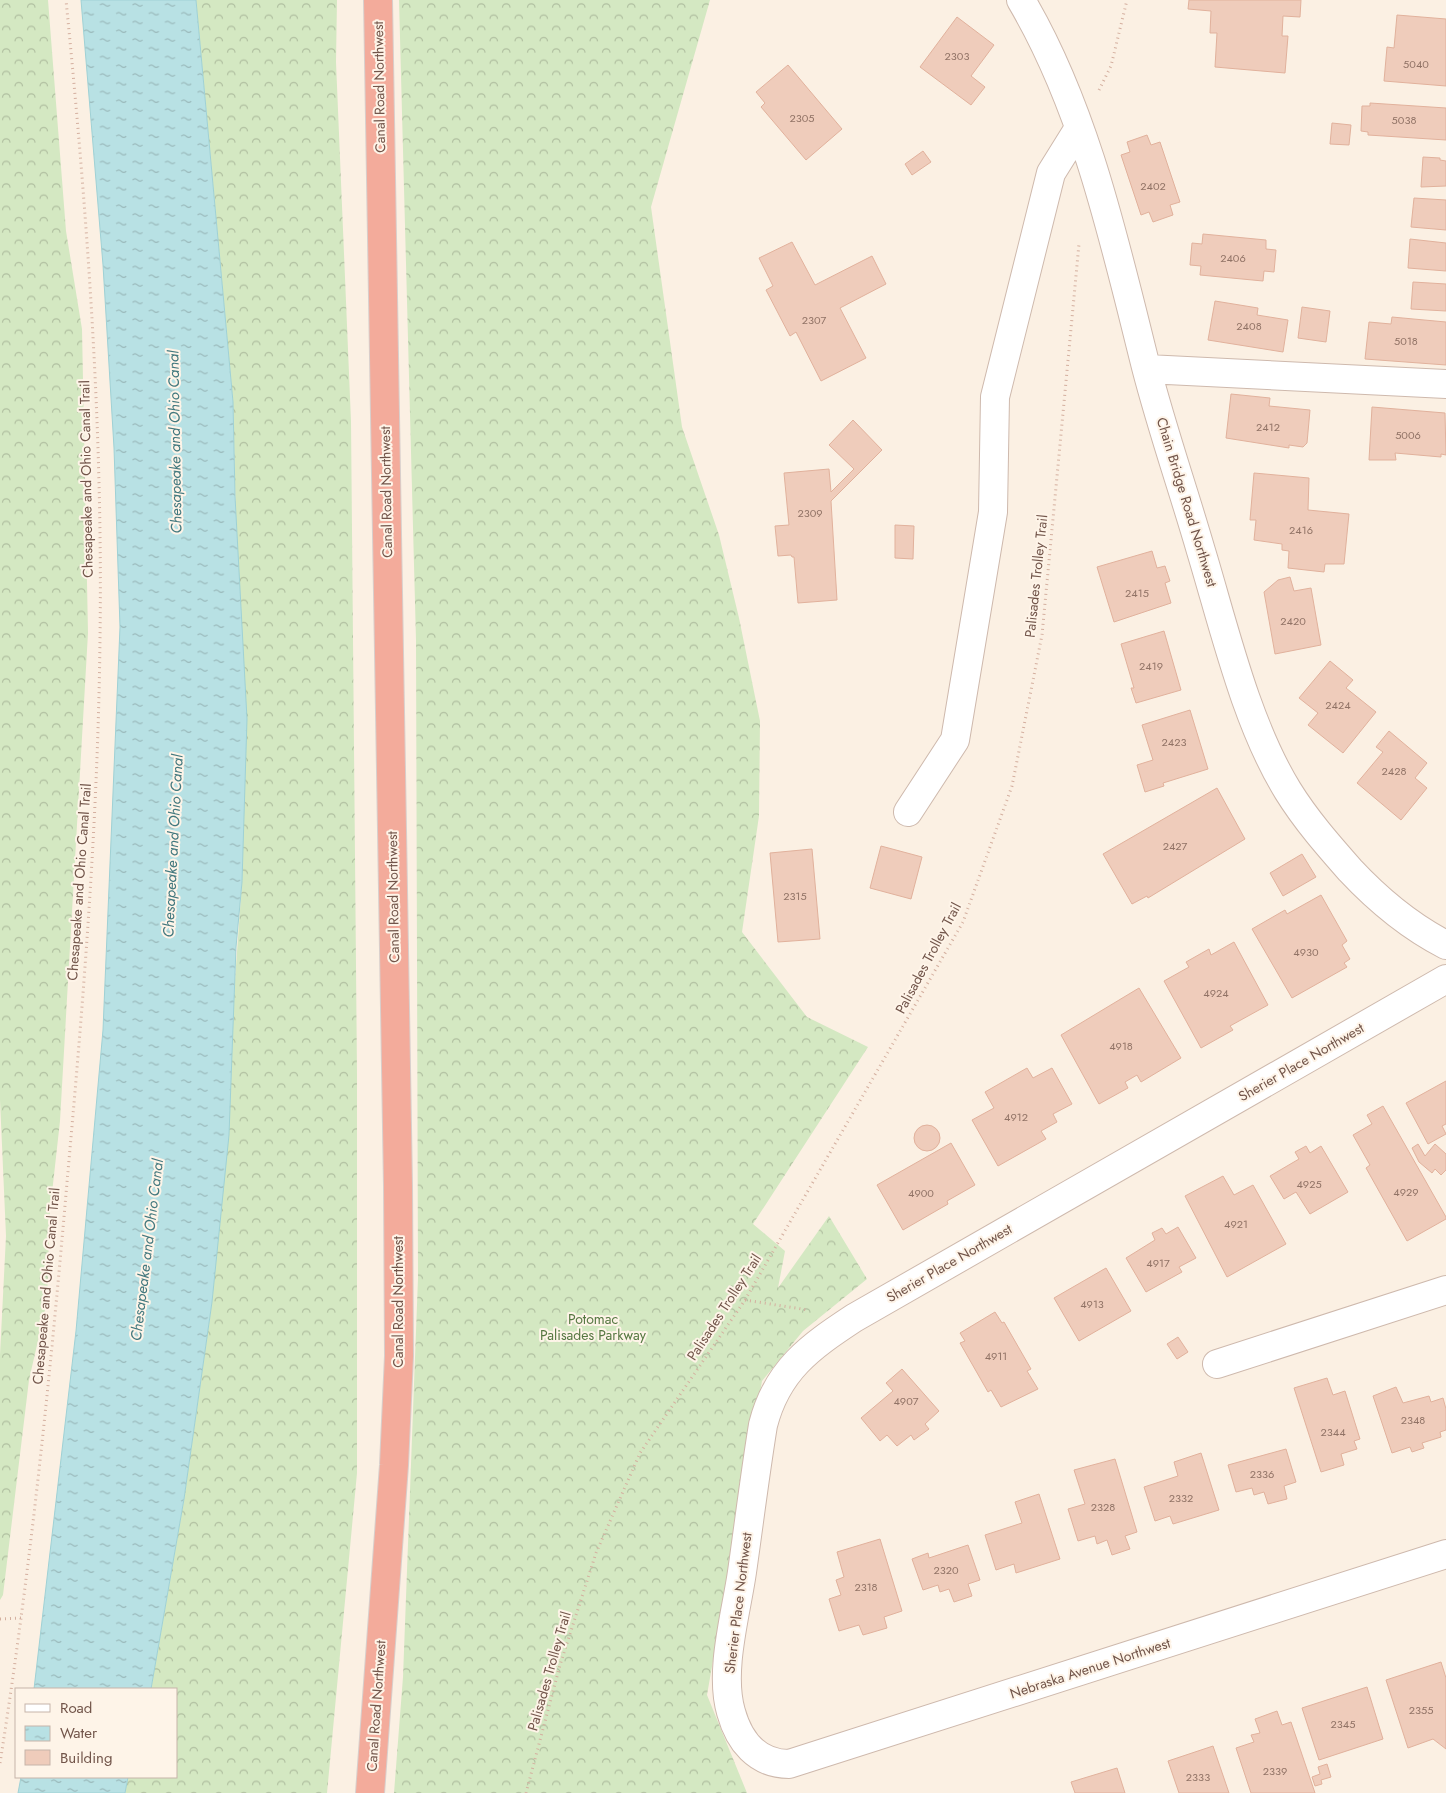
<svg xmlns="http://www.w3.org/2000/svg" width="1446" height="1793" viewBox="0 0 1446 1793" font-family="Jost,sans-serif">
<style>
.forest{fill:url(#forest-crowns)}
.water{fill:url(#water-ripples);stroke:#9fd1d5}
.building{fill:#efccbb;stroke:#e1b19c}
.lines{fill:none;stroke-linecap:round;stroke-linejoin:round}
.minor-casing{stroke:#ceb9ad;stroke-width:30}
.highway-casing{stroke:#d8cfcc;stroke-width:30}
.path{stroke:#d4af9f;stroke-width:3;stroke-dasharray:1 4;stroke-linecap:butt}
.minor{stroke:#fff;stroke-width:28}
.highway{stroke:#f3ab9b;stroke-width:28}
.labels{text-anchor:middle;stroke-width:4;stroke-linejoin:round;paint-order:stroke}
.number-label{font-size:11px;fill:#917366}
.street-label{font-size:14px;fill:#72554a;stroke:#fef4e8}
.park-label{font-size:14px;fill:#567842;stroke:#fef4e8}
.water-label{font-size:15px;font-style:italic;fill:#42787e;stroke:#fef4e8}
</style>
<defs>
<pattern id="forest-crowns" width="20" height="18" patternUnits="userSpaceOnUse" patternTransform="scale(1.25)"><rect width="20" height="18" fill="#d4e8c2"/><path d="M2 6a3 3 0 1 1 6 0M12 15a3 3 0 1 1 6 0" fill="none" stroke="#b0bfa0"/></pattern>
<pattern id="water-ripples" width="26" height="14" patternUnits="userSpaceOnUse" patternTransform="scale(1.25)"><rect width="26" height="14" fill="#b8e1e4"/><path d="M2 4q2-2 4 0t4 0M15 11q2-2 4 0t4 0" fill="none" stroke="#9ab9bb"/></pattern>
</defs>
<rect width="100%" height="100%" fill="#fbf0e3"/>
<path class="forest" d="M0,0H48L66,231L82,329L88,633L60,1121L50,1211L47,1301L29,1380L3,1595L0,1600V1355L6,1236L0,1100Z
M196,0H337L336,62L351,421L357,1074V1473L327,1793H125L128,1777H176V1689H151L184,1499L212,1302L242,882L243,811L233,402Z
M399,0H710L651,207L682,427L719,535L739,618L760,721L759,816L742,932L807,1017L868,1047L753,1224L785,1251L778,1288L829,1216L867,1279L803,1331L762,1381L707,1695L747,1793H394L403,1677L418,1278L416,640Z"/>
<path class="water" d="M81,0H196L233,402L235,496L247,719L242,882L236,947L229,1135L212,1302L184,1499L151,1689H34L76,1331L103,1030L120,627L114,448L103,265Z
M21,1777H128L125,1793H18Z"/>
<path class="building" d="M1189,0H1301L1300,17L1283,16L1282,36H1288L1285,73L1215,67L1217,33H1210L1211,11L1188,9Z
M1397,15L1446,19V86L1384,81L1387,47L1394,48Z
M957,17L994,45L971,76L985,87L971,105L920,67Z
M788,65L842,129L806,160L761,107L765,103L756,92Z
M1370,103L1446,108V140L1368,135V132L1361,131L1362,106H1370Z
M1332,123L1351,125L1349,145L1330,144Z
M1147,135L1151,145L1160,142L1180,202L1170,205L1173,215L1153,222L1149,212L1141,215L1121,155L1130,152L1127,142Z
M923,151L931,162L912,175L905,164Z
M1423,157L1440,158V160L1446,161V186L1421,187Z
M1414,198L1446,200V230L1411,227Z
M1203,234L1266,240V249L1276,250L1274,272L1264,271L1263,281L1200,275L1201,266L1190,265L1192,243L1202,244Z
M1410,239L1446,243V271L1408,268Z
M792,242L815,285L872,256L886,284L840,308L866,358L821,381L796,332L790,336L766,290L773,286L759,258Z
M1413,282L1446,284V311L1411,309Z
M1215,301L1258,308L1257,315L1288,320L1283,352L1208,340Z
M1302,307L1330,311L1326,342L1298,338Z
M1392,317L1446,322V365L1365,359L1369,322L1391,324Z
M1231,394L1270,398L1269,406L1310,410L1307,443L1303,447L1289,445V448L1226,438Z
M1372,407L1445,413L1446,455L1441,454V457L1395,453L1396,460H1369Z
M853,420L882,450L831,501L837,600L798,603L794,557H792L791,555L778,556L775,526L789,525L784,473L829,469L831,492L854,469L829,445Z
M1254,473L1309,478L1308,510L1349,514L1344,564H1325L1324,572L1288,568L1289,551L1282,550V544L1254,540L1256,520H1250Z
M895,525L914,526L913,559L895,558Z
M1152,551L1157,568L1165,566L1170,581L1165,583L1171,603L1114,622L1097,567Z
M1290,577L1294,591L1311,588L1321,645L1275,654L1264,592L1278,580Z
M1164,631L1181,690L1136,703L1131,688H1134L1121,644Z
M1330,661L1353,680L1346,688L1376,712L1343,753L1308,725L1318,713L1299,698Z
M1190,710L1208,769L1163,783L1164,786L1145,792L1137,765L1153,760L1142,725Z
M1389,731L1427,763L1415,778L1427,788L1401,820L1357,783L1383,752L1376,747Z
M1217,788L1245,839L1148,898L1147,896L1132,904L1103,854Z
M881,846L922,857L911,899L870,888Z
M812,849L820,939L778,942L770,853Z
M1302,854L1316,877L1283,896L1270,873Z
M1321,895L1347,941L1342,945L1350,959L1344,963L1347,967L1292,998L1252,929L1285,910L1287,914Z
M1234,942L1268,1005L1230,1026L1233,1030L1201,1048L1164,981L1189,967L1186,962L1209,949L1211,955Z
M1139,988L1181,1058L1141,1082L1137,1075L1125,1082L1128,1088L1099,1104L1061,1035Z
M1027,1068L1033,1078L1052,1068L1072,1104L1053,1114L1057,1122L1041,1131L1046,1139L998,1166L972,1120L994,1108L985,1092Z
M1446,1081V1124L1442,1126L1446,1134L1428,1144L1406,1103Z
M1383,1106L1446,1217V1219L1407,1241L1366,1168L1370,1165L1353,1135L1372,1124L1367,1115Z
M914 1138a13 13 0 1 1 26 0a13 13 0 1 1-26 0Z
M951,1143L975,1185L947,1201L948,1204L903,1230L877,1185Z
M1418,1144L1425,1156L1435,1144L1446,1154V1170L1441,1175L1435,1169L1432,1173L1419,1162L1412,1148Z
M1306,1146L1310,1153L1321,1146L1348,1192L1310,1214L1296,1192L1284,1199L1270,1176L1299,1159L1295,1152Z
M1223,1176L1234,1195L1253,1185L1286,1244L1227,1277L1185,1196Z
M1178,1227L1196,1258L1179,1267L1182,1272L1146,1292L1126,1258L1155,1240L1152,1233L1162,1228L1166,1234Z
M1106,1268L1131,1311L1079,1341L1054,1298Z
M995,1312L1002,1323L1004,1322L1031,1369L1027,1371L1038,1389L1001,1407L991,1390L988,1392L960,1343L965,1341L960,1333Z
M1178,1337L1188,1352L1177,1359L1167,1344Z
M902,1369L939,1411L925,1424L929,1429L914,1440L911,1435L897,1446L887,1435L880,1441L861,1418L893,1391L886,1383Z
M1327,1378L1333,1395L1345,1391L1360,1439L1354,1441L1357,1449L1341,1454L1344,1465L1321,1472L1294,1388Z
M1396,1387L1403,1403L1429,1396L1431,1402L1443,1398L1446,1409V1430L1440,1432L1441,1437L1422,1443L1424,1448L1412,1452L1410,1447L1392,1453L1373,1396Z
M1286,1449L1296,1482L1284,1486L1287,1499L1268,1504L1264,1492L1254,1495L1252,1488L1236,1492L1228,1465Z
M1201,1453L1219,1510L1173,1524L1170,1516L1155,1521L1144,1487L1178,1476L1174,1462Z
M1115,1459L1137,1532L1125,1536L1130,1549L1112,1555L1107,1540L1097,1544L1095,1536L1078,1541L1068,1509L1085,1504L1074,1470Z
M1039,1494L1060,1559L1016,1573L1014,1564L996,1570L985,1535L1022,1523L1015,1502Z
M880,1539L902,1611L884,1617L887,1628L863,1635L859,1625L839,1631L829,1599L841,1595L836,1580L844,1577L837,1552Z
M968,1545L980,1580L968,1584L972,1596L954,1602L949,1589L940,1592L938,1585L923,1590L912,1559L928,1553L929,1558Z
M1441,1662L1446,1678V1749L1433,1739L1408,1748L1386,1680Z
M1367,1687L1383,1739L1319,1760L1302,1708Z
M1277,1711L1282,1725L1291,1722L1315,1793H1251L1236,1748L1254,1742L1251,1735L1260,1733L1255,1719Z
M1213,1746L1229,1793H1179L1168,1761Z
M1327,1764L1331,1777L1321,1780L1322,1784L1315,1786L1312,1777L1320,1774L1318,1767Z
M1117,1768L1125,1793H1075L1071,1782Z"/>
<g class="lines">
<g class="minor-casing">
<path id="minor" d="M1021,0C1086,110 1115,244 1146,367C1162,429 1183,489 1201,551C1224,627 1246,723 1288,791C1306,820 1328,845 1350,870C1379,901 1409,926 1446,945
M1147,369L1446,384
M908,812L955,740L993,512L995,397L1051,173L1079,128
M1446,979L854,1318C810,1347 777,1370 763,1425C755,1474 749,1523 742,1572C736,1614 719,1671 731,1712C739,1741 757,1764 789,1764L1446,1554
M1217,1364L1446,1290"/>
</g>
<g class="highway-casing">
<path id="highway" d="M370,1793L394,1465L399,1356L398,1186L378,0"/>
</g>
<path class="path" d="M1099,90L1111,66L1127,0
M745,1300L808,1310
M0,1619L22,1618
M0,1763C31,1567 51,1369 68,1171C84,994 98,817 100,639C103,426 87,212 66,0
M526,1793L560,1665L596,1553L640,1453L745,1300L963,922L1012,786L1042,635L1079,244"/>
<use href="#minor" class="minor"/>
<use href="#highway" class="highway"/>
</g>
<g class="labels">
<g class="number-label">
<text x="957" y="60">2303</text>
<text x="1416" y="68">5040</text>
<text x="802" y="122">2305</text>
<text x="1404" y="124">5038</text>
<text x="1153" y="190">2402</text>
<text x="1233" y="262">2406</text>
<text x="814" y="324">2307</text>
<text x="1249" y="330">2408</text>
<text x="1406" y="345">5018</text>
<text x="1268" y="431">2412</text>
<text x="1408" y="439">5006</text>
<text x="810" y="517">2309</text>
<text x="1301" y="534">2416</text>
<text x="1137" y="597">2415</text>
<text x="1293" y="625">2420</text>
<text x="1151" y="670">2419</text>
<text x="1338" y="709">2424</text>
<text x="1174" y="746">2423</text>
<text x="1394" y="775">2428</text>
<text x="1175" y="850">2427</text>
<text x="795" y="900">2315</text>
<text x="1306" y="956">4930</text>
<text x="1216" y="997">4924</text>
<text x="1121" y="1050">4918</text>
<text x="1016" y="1121">4912</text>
<text x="1309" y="1188">4925</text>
<text x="1406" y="1196">4929</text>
<text x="921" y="1197">4900</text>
<text x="1236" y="1228">4921</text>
<text x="1158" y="1267">4917</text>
<text x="1092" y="1308">4913</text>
<text x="996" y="1360">4911</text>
<text x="906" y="1405">4907</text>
<text x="1413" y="1424">2348</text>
<text x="1333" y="1436">2344</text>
<text x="1262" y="1478">2336</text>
<text x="1181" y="1502">2332</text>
<text x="1103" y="1511">2328</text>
<text x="946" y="1574">2320</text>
<text x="866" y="1591">2318</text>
<text x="1421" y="1714">2355</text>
<text x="1343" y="1728">2345</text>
<text x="1275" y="1775">2339</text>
<text x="1198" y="1781">2333</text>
</g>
<g class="street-label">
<text transform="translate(379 87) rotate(-91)" y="5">Canal Road Northwest</text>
<text transform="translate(86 479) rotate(-91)" y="5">Chesapeake and Ohio Canal Trail</text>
<text transform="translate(386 492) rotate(-91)" y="5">Canal Road Northwest</text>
<text transform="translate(1187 502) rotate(73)" y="5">Chain Bridge Road Northwest</text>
<text transform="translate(1036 576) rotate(-84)" y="5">Palisades Trolley Trail</text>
<text transform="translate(79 882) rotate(-86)" y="5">Chesapeake and Ohio Canal Trail</text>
<text transform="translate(393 897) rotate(-91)" y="5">Canal Road Northwest</text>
<text transform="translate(928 958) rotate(-62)" y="5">Palisades Trolley Trail</text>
<text transform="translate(1301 1062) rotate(-30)" y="5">Sherier Place Northwest</text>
<text transform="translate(949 1263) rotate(-30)" y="5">Sherier Place Northwest</text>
<text transform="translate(46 1286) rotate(-85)" y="5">Chesapeake and Ohio Canal Trail</text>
<text transform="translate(398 1302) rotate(-90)" y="5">Canal Road Northwest</text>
<text transform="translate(724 1307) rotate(-57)" y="5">Palisades Trolley Trail</text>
<text transform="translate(738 1603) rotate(-83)" y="5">Sherier Place Northwest</text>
<text transform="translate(1090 1668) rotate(-18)" y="5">Nebraska Avenue Northwest</text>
<text transform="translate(549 1671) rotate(-74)" y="5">Palisades Trolley Trail</text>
<text transform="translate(376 1706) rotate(-86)" y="5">Canal Road Northwest</text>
</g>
<g class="park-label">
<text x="593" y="1324">Potomac<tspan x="593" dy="16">Palisades Parkway</tspan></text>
</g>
<g class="water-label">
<text transform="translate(175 442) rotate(-91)" y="5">Chesapeake and Ohio Canal</text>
<text transform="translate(173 846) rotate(-87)" y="5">Chesapeake and Ohio Canal</text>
<text transform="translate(147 1250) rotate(-83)" y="5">Chesapeake and Ohio Canal</text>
</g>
</g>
<rect x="15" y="1688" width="162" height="90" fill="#fef4e8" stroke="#c6b4a9"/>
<rect x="25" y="1704" width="25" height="8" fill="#ffffff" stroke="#c6b4a9"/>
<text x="60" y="1713" font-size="15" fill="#72554a">Road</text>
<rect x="25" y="1726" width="25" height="15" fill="url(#water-ripples)" stroke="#c6b4a9"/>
<text x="60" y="1738" font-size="15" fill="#72554a">Water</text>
<rect x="25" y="1750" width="25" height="15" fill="#efccbb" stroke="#c6b4a9"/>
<text x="60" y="1763" font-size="15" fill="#72554a">Building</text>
</svg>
